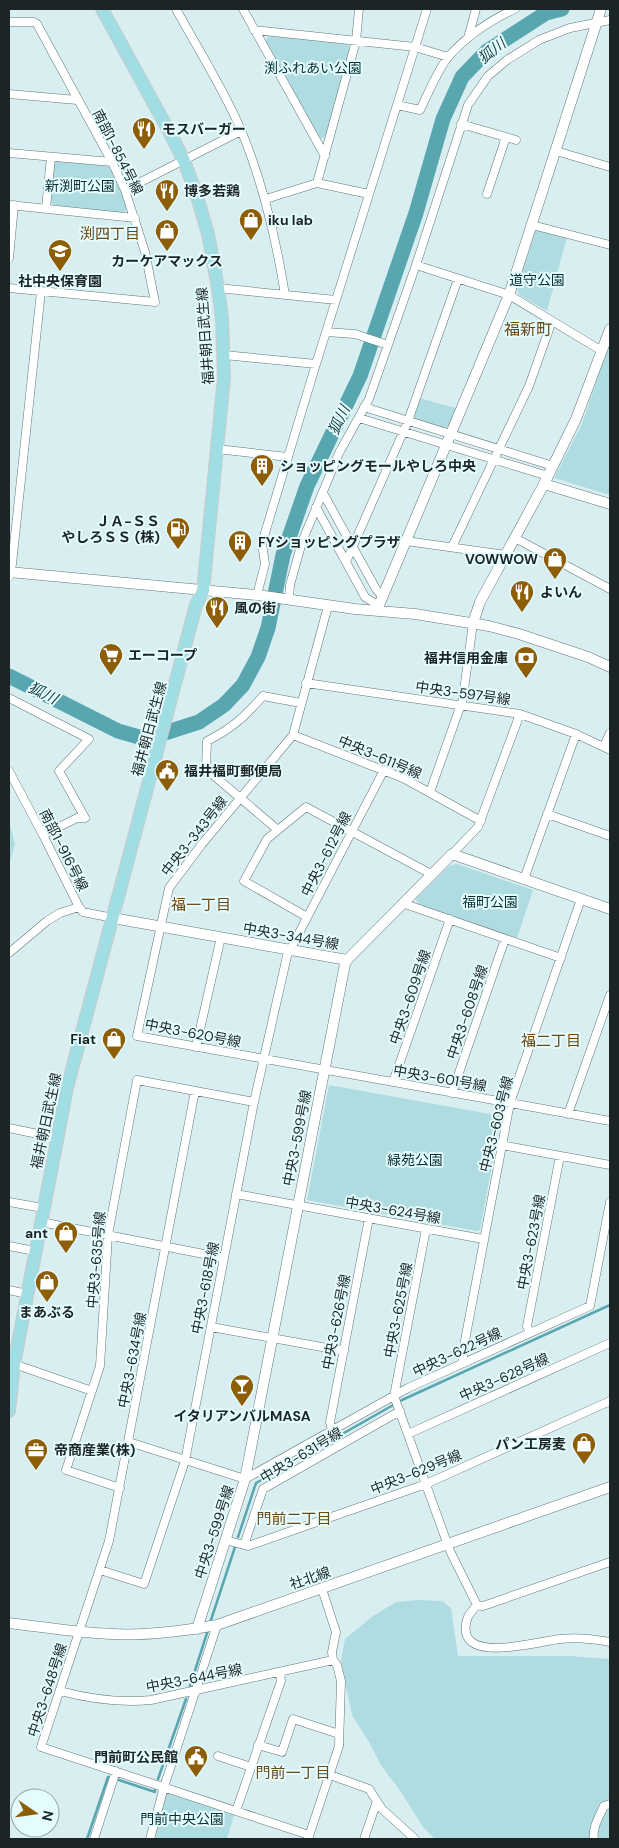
<svg xmlns="http://www.w3.org/2000/svg" width="619" height="1848" viewBox="0 0 619 1848" font-family="'DM Sans','Noto Sans JP',sans-serif">
<style>
.green{fill:#aedce1}
.lines{fill:none;stroke-linecap:round;stroke-linejoin:round}
.stream{stroke:#58a6af;stroke-width:2.5}
.river{stroke:#58a6af;stroke-width:15}
.minor-casing{stroke:#617678;stroke-width:9}
.tertiary-casing{stroke:#617678;stroke-width:11}
.primary-casing{stroke:#c9cbcb;stroke-width:14}
.minor{stroke:#fff;stroke-width:8}
.tertiary{stroke:#fff;stroke-width:10}
.primary{stroke:#a1dee4;stroke-width:12}
.labels{text-anchor:middle;stroke-width:4;stroke-linejoin:round;paint-order:stroke}
.park-label{font-size:14px;fill:#073034;stroke:#e5fcfe}
.poi-label{font-size:14px;font-weight:bold;fill:#1c2526;stroke:#e5fcfe;text-anchor:start}
.street-label{font-size:14px;fill:#1c2526;stroke:#e5fcfe}
.water-label{font-size:15px;font-style:italic;fill:#1c4246;stroke:#e5fcfe}
.neighbourhood-label{font-size:15px;fill:#6a4915;stroke:#e5fcfe}
.quarter-label{font-size:16px;fill:#6a4915;stroke:#e5fcfe}
</style>
<rect width="100%" height="100%" fill="#d8eef1"/>
<path class="green" d="M269,35L347,43L350,48L326,138H319L265,41Z
M58,161L107,166L111,168L128,208L123,213L53,205L50,202L54,163Z
M540,230L567,237L547,311L519,295L517,289L535,232Z
M610,342V495L554,478L582,424Z
M419,398L456,408L449,426L443,428L416,420L413,415Z
M9,821L15,844L9,865Z
M457,864L533,890L517,938L418,904L416,899L449,866Z
M329,1085L501,1116L480,1230L477,1231L307,1200Z
M418,1600L442,1601L451,1608L458,1656H570L610,1659V1839H435L424,1828L399,1789L382,1767L368,1740L352,1715L341,1662L345,1639L373,1616L396,1602Z
M169,1793L234,1815L227,1839H154L165,1794Z"/>
<g class="lines">
<path class="stream" d="M545,9L546,13
M238,1537L256,1483L402,1400L610,1305
M210,1623L235,1547
M190,1686L208,1630
M158,1779L186,1699
M119,1780L155,1792V1790
M87,1839L108,1777H109"/>
<path class="river" d="M9,676L118,731L146,739L199,722L224,705L243,685L258,657L268,628L283,555L307,486L360,376L416,213L443,119L462,77L487,51L546,13L562,9"/>
<g class="minor-casing">
<path id="minor" d="M176,9C198,49 223,88 241,130C263,183 276,238 285,295
M243,9L325,156
M9,22H34L37,24L112,162L125,190L145,252L155,302L9,288
M254,30L415,47L448,57
M468,38L476,9
M9,94L77,100
M397,105L420,110C427,96 439,67 449,56C467,36 491,20 515,9
M461,124L516,140
M556,151L610,167
M9,153L112,162
M317,183L356,41L359,9
M125,190L241,131
M487,194L506,137
M266,199L317,183L369,194
M9,205L135,218
M46,208L51,157
M532,225L610,245
M9,258L14,205
M416,265L509,295L602,351
M218,288L336,300
M326,332L355,334L388,345
M224,355L316,364
M364,407L553,466
M359,418L548,476
M217,449L288,457
M323,493L376,589L382,596
M316,507L365,597L379,606
M515,538L610,589
M406,541L506,555
M452,547L529,386L552,321
M346,562L408,421L458,279
M9,577L12,564L41,291
M257,595L265,564L262,543L316,364L427,9
M289,599L290,585L302,542L339,453L369,399L416,265L468,105L488,76L507,60L539,40L570,28L610,20
M328,606L293,735L202,844L169,888L137,1036L610,1121
M306,683L520,714L576,734L610,750
M9,698L89,739L59,771L85,818H77L43,835
M293,735L403,778L481,821
M604,746L610,733
M9,771L43,835L79,907L83,912L113,918
M430,792L459,710L462,705L473,623
M547,814L610,836
M278,830L206,769L207,741C233,728 244,717 263,696L301,703
M452,854L478,827L520,714
M524,879L576,734
M402,903L561,958
M307,917L244,881L267,839L306,807L431,874
M9,953L47,921L60,913L79,907
M196,1047L221,937
M393,1082L450,919
M195,1091L109,1541L41,1747L309,1835
M452,1093L505,939
M568,1114L610,995
M9,1128L57,1138
M501,1145L610,1165
M236,1194L483,1239
M9,1202L43,1208
M41,1222L224,1258
M426,1229L394,1396L450,1551L477,1605L483,1606L610,1562
M9,1246L35,1251
M9,1290L27,1294
M211,1327L344,1351
M530,1333L527,1326L560,1156
M463,1363V1351L510,1103L581,899
M14,1364L92,1391
M332,1431L330,1422L369,1218
M408,1434L610,1343
M129,1442L245,1479L408,1388L590,1306L610,1202
M120,1488L66,1470L100,1366L108,1235L137,1080L254,1102
M225,1540L248,1546L426,1484L610,1401
M244,1545L263,1489L400,1411
M100,1570L144,1584L185,1461L254,1102L287,956L384,770
M477,1605C469,1614 464,1620 466,1633C472,1661 540,1641 560,1639C577,1637 594,1639 610,1642
M60,1691C90,1699 120,1703 151,1700L333,1660
M258,1745L282,1752L293,1719L339,1734
M218,1756L251,1767
M330,1775L369,1789L382,1809L415,1839
M236,1811L281,1681L280,1673
M94,1839L116,1771
M150,1839L164,1787L217,1625
M308,1839L339,1746L341,1681L337,1665L333,1660L332,1652L336,1632L322,1589
M364,1839L377,1801
M594,1839C592,1828 599,1817 604,1806L610,1804"/>
</g>
<g class="tertiary-casing">
<path id="tertiary" d="M544,484L610,504
M9,572L257,595L355,609L415,614L489,626L519,634L588,657L610,667
M377,610L509,295L601,9
M473,623L480,602L544,484L576,419L610,329
M113,918L347,960
M9,1623C43,1627 78,1633 113,1634C148,1636 183,1631 217,1625L610,1487
M197,1629L245,1479L345,964L347,960L452,854L610,909"/>
</g>
<g class="primary-casing">
<path id="primary" d="M9,1411L14,1364L67,1088L196,605L203,591L224,377L222,318L218,288L208,234L196,193L184,161L170,133L102,9"/>
</g>
<use href="#minor" class="minor"/>
<use href="#tertiary" class="tertiary"/>
<use href="#primary" class="primary"/>
</g>
<defs>
<g id="restaurant-pin" transform="scale(1.25)"><path d="M0 17L-7.5 6A9.5 9.5 0 1 1 7.5 6Z" fill="#8d5e05" stroke="#e5fcfe"/><path d="M-5-6h1v4h1v-4h1v4h1v-4h1v5L-1.5 .5V6h-2V.5L-5-1ZM5-6V6H3V1.5H1.5Q1.5-4 5-6Z" fill="#fff"/></g>
<g id="shop-pin" transform="scale(1.25)"><path d="M0 17L-7.5 6A9.5 9.5 0 1 1 7.5 6Z" fill="#8d5e05" stroke="#e5fcfe"/><path d="M-5-2.5h2.3a2.7 3.5 0 0 1 5.4 0H5L5.5 6h-11ZM-1.5-2.5h3a1.5 2.3 0 0 0-3 0Z" fill="#fff"/></g>
<g id="school-pin" transform="scale(1.25)"><path d="M0 17L-7.5 6A9.5 9.5 0 1 1 7.5 6Z" fill="#8d5e05" stroke="#e5fcfe"/><path d="M0-5L7-2L0 1L-7-2ZM-4 1L0 2.5L4 1V4Q0 6-4 4Z" fill="#fff"/></g>
<g id="building-pin" transform="scale(1.25)"><path d="M0 17L-7.5 6A9.5 9.5 0 1 1 7.5 6Z" fill="#8d5e05" stroke="#e5fcfe"/><path d="M-4-6H4V6H1V3H-1V6H-4ZM-2.5-4.3h1.7v1.8h-1.7ZM.8-4.3h1.7v1.8H.8ZM-2.5-1h1.7V.8h-1.7ZM.8-1h1.7V.8H.8Z" fill="#fff"/></g>
<g id="fuel-pin" transform="scale(1.25)"><path d="M0 17L-7.5 6A9.5 9.5 0 1 1 7.5 6Z" fill="#8d5e05" stroke="#e5fcfe"/><path d="M-5.5-6h7V0h2V4h1.3V-2.5L3-4.5l.8-.8L6-3V5H2.5V1h-1V6h-7ZM-4.2-4.7v3.2H.2V-4.7Z" fill="#fff"/></g>
<g id="supermarket-pin" transform="scale(1.25)"><path d="M0 17L-7.5 6A9.5 9.5 0 1 1 7.5 6Z" fill="#8d5e05" stroke="#e5fcfe"/><path d="M-6-5.5h2.5l.6 2H6L4.5 2H-2.5L-4.4-4H-6ZM-1.5 3.2a1.3 1.3 0 1 0 .1 0ZM3 3.2a1.3 1.3 0 1 0 .1 0Z" fill="#fff"/></g>
<g id="bank-pin" transform="scale(1.25)"><path d="M0 17L-7.5 6A9.5 9.5 0 1 1 7.5 6Z" fill="#8d5e05" stroke="#e5fcfe"/><path d="M-6-4H6V4H-6ZM0-2.3a2.3 2.3 0 1 0 0 4.6a2.3 2.3 0 1 0 0-4.6Z" fill="#fff"/></g>
<g id="civic-pin" transform="scale(1.25)"><path d="M0 17L-7.5 6A9.5 9.5 0 1 1 7.5 6Z" fill="#8d5e05" stroke="#e5fcfe"/><path d="M-.6-6.5H3V-4.5H.6V-3L4-1V1h2V6H-6V1h2V-1L-.6-3ZM-1.2 2.5V6h2.4V2.5Z" fill="#fff"/></g>
<g id="bar-pin" transform="scale(1.25)"><path d="M0 17L-7.5 6A9.5 9.5 0 1 1 7.5 6Z" fill="#8d5e05" stroke="#e5fcfe"/><path d="M-6-5H6L.8 .8V4.5H3.5V6h-7V4.5H-.8V.8Z" fill="#fff"/></g>
<g id="office-pin" transform="scale(1.25)"><path d="M0 17L-7.5 6A9.5 9.5 0 1 1 7.5 6Z" fill="#8d5e05" stroke="#e5fcfe"/><path d="M-6-3h4V-5.5h4V-3h4V5H-6ZM-1-4.5V-3h2v-1.5ZM-6 0V1H6V0Z" fill="#fff"/></g>
</defs>
<g fill-rule="evenodd">
<use href="#restaurant-pin" x="144" y="129"/>
<use href="#restaurant-pin" x="167" y="191"/>
<use href="#shop-pin" x="251" y="220"/>
<use href="#shop-pin" x="167" y="231"/>
<use href="#school-pin" x="60" y="251"/>
<use href="#building-pin" x="262" y="466"/>
<use href="#fuel-pin" x="178" y="529"/>
<use href="#building-pin" x="240" y="542"/>
<use href="#shop-pin" x="555" y="559"/>
<use href="#restaurant-pin" x="522" y="592"/>
<use href="#restaurant-pin" x="217" y="608"/>
<use href="#supermarket-pin" x="111" y="655"/>
<use href="#bank-pin" x="526" y="658"/>
<use href="#civic-pin" x="167" y="771"/>
<use href="#shop-pin" x="114" y="1039"/>
<use href="#shop-pin" x="66" y="1233"/>
<use href="#shop-pin" x="47" y="1282"/>
<use href="#bar-pin" x="242" y="1386"/>
<use href="#shop-pin" x="584" y="1444"/>
<use href="#office-pin" x="36" y="1450"/>
<use href="#civic-pin" x="196" y="1757"/>
</g>
<g class="labels">
<g class="park-label">
<text x="313" y="73">渕ふれあい公園</text>
<text x="80" y="191">新渕町公園</text>
<text x="537" y="285">道守公園</text>
<text x="490" y="907">福町公園</text>
<text x="415" y="1165">緑苑公園</text>
<text x="182" y="1824">門前中央公園</text>
</g>
<g class="poi-label">
<text x="162" y="134">モスバーガー</text>
<text x="184" y="196">博多若鶏</text>
<text x="268" y="225">iku lab</text>
<text x="167" y="266" text-anchor="middle">カーケアマックス</text>
<text x="60" y="286" text-anchor="middle">社中央保育園</text>
<text x="280" y="471">ショッピングモールやしろ中央</text>
<text x="160" y="526" text-anchor="end">ＪＡ-ＳＳ<tspan x="160" dy="16">やしろＳＳ (株)</tspan></text>
<text x="258" y="547">FYショッピングプラザ</text>
<text x="538" y="564" text-anchor="end">VOWWOW</text>
<text x="540" y="597">よいん</text>
<text x="234" y="613">風の街</text>
<text x="128" y="660">エーコープ</text>
<text x="508" y="663" text-anchor="end">福井信用金庫</text>
<text x="184" y="776">福井福町郵便局</text>
<text x="96" y="1044" text-anchor="end">Fiat</text>
<text x="48" y="1238" text-anchor="end">ant</text>
<text x="47" y="1317" text-anchor="middle">まあぶる</text>
<text x="242" y="1421" text-anchor="middle">イタリアンバルMASA</text>
<text x="566" y="1449" text-anchor="end">パン工房麦</text>
<text x="54" y="1455">帝商産業(株)</text>
<text x="178" y="1762" text-anchor="end">門前町公民館</text>
</g>
<g class="street-label">
<text transform="translate(118 152) rotate(63)" y="5">南部1-854号線</text>
<text transform="translate(205 336) rotate(-94)" y="5">福井朝日武生線</text>
<text transform="translate(463 693) rotate(8)" y="5">中央3-597号線</text>
<text transform="translate(149 729) rotate(-75)" y="5">福井朝日武生線</text>
<text transform="translate(380 757) rotate(23)" y="5">中央3-611号線</text>
<text transform="translate(194 836) rotate(-52)" y="5">中央3-343号線</text>
<text transform="translate(64 850) rotate(63)" y="5">南部1-916号線</text>
<text transform="translate(326 854) rotate(-63)" y="5">中央3-612号線</text>
<text transform="translate(291 936) rotate(10)" y="5">中央3-344号線</text>
<text transform="translate(410 997) rotate(-71)" y="5">中央3-609号線</text>
<text transform="translate(467 1012) rotate(-71)" y="5">中央3-608号線</text>
<text transform="translate(193 1033) rotate(11)" y="5">中央3-620号線</text>
<text transform="translate(440 1078) rotate(10)" y="5">中央3-601号線</text>
<text transform="translate(46 1121) rotate(-78)" y="5">福井朝日武生線</text>
<text transform="translate(496 1124) rotate(-76)" y="5">中央3-603号線</text>
<text transform="translate(297 1138) rotate(-79)" y="5">中央3-599号線</text>
<text transform="translate(393 1210) rotate(10)" y="5">中央3-624号線</text>
<text transform="translate(531 1242) rotate(-79)" y="5">中央3-623号線</text>
<text transform="translate(96 1260) rotate(-85)" y="5">中央3-635号線</text>
<text transform="translate(205 1288) rotate(-79)" y="5">中央3-618号線</text>
<text transform="translate(398 1310) rotate(-79)" y="5">中央3-625号線</text>
<text transform="translate(336 1322) rotate(-79)" y="5">中央3-626号線</text>
<text transform="translate(457 1352) rotate(-25)" y="5">中央3-622号線</text>
<text transform="translate(132 1360) rotate(-79)" y="5">中央3-634号線</text>
<text transform="translate(504 1377) rotate(-24)" y="5">中央3-628号線</text>
<text transform="translate(301 1455) rotate(-31)" y="5">中央3-631号線</text>
<text transform="translate(416 1472) rotate(-22)" y="5">中央3-629号線</text>
<text transform="translate(214 1532) rotate(-72)" y="5">中央3-599号線</text>
<text transform="translate(310 1578) rotate(-19)" y="5">社北線</text>
<text transform="translate(194 1678) rotate(-11)" y="5">中央3-644号線</text>
<text transform="translate(47 1690) rotate(-72)" y="5">中央3-648号線</text>
</g>
<g class="water-label">
<text transform="translate(492 51) rotate(-38)" y="5">狐川</text>
<text transform="translate(339 420) rotate(-64)" y="5">狐川</text>
<text transform="translate(43 693) rotate(27)" y="5">狐川</text>
</g>
<g class="neighbourhood-label">
<text x="110" y="239">渕四丁目</text>
<text x="201" y="910">福一丁目</text>
<text x="551" y="1046">福二丁目</text>
<text x="294" y="1524">門前二丁目</text>
<text x="293" y="1778">門前一丁目</text>
</g>
<g class="quarter-label">
<text x="528" y="335">福新町</text>
</g>
</g>
<rect width="619" height="1848" fill="none" stroke="#1c2526" stroke-width="20"/>
<g transform="translate(35 1813) rotate(103)"><circle r="24" fill="#e5fcfe" stroke="#95a6a8"/>
<path d="M0-4L9 19L0 12L-9 19Z" fill="#8d5e05"/>
<text y="-8" font-size="14" font-weight="bold" text-anchor="middle" fill="#1c2526">N</text>
</g>
</svg>
